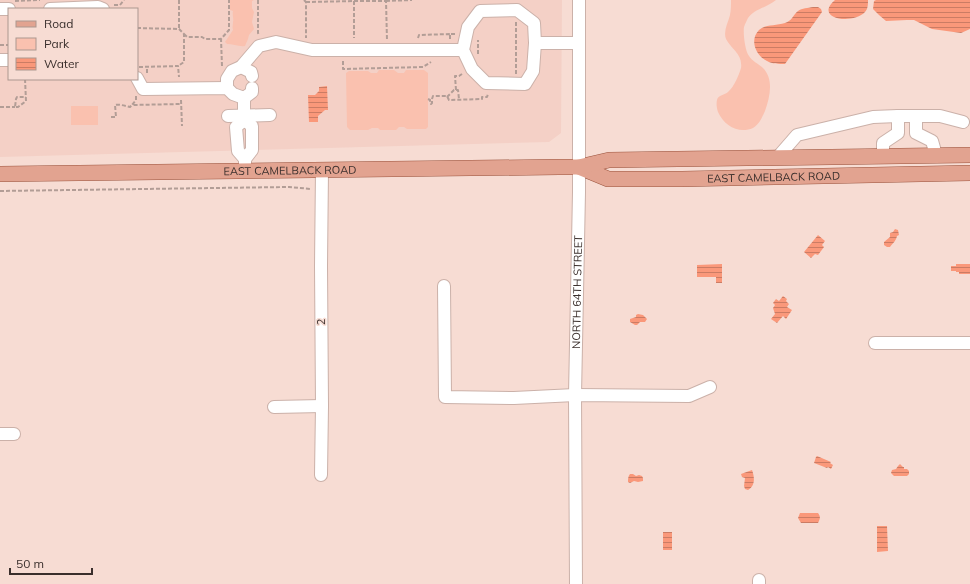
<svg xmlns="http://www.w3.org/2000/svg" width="970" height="584" viewBox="0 0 970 584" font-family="Mulish,sans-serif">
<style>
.built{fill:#f4d0c6;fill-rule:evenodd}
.green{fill:#fac1af}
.water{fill:url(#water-rules)}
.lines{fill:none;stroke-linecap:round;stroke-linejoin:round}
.minor-casing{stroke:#cbb1a9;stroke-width:14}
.major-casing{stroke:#9a533d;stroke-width:16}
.path{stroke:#b29d96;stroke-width:2;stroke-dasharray:4 2;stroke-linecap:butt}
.minor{stroke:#fff;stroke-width:12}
.major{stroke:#e2a390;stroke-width:15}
.labels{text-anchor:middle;stroke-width:3;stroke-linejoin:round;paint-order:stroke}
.street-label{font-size:11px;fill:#3a2f2c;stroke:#f7dcd3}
</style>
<defs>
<pattern id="water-rules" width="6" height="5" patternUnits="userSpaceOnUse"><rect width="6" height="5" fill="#fa987a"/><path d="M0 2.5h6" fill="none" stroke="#cb7c64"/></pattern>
</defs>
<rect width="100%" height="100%" fill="#f7dcd3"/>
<path class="built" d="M0,0H562L561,133L549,142L0,157ZM9,9H137V79H9Z"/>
<path class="green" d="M230,0H254L252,1V8L254,12L252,22L254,29L249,35L248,39L245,46C240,47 232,44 227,44L225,42L233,30C232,26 233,26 233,22C234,18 232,16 233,11L230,10Z
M731,0H776C768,7 754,9 748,18C747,20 745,24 744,27C743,33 745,51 749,56C752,61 759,64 763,68C774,79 770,97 765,111C762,117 760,124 753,128C739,134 724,126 718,112C717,109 716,104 717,100C718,95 725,95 728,92C734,87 739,75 741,68C743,54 731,49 726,39C723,31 728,23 730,15C731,10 731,5 731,0Z
M379,70H394L398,73H404L406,70H424L428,73V127L426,129H407L404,127H399L396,130H380L378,128H372L368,130H350L347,127L346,73L349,71H368L371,73H377Z
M71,106H98V125H71Z"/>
<path class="water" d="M835,0H868C868,4 868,9 865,12C853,25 813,19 835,0Z
M876,0H970V29L961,33L932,29L914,20H907L886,21L879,15L873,9L874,1Z
M813,7H818L821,9L822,12L785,64C779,64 772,64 767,61C756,56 749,40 759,30C766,24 776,26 785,23C792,21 793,15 798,11C802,8 808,8 813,7Z
M327,86L328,110H325L318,116V122H309L308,95H315L319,91V87Z
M895,229L898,230L899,235L897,236C896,241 893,243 890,247H887L884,245V242L890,237V233L893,232Z
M818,235L825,241L822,245L824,247L818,255L815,254L811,258L804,252Z
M722,264V283H716V277H697V265Z
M956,264H970V274H959V272H956V271H951V266H956Z
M783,296L787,299L786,301L789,304L787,307L792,310L786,319L783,316L777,323L771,319L775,314L773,308L775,305L773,303L776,299L779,301Z
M638,314L643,315L647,319L645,322H640L637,325H635L630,322V319L636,317V315Z
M817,456L831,462L830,463L833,465L831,469L828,467L827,468L814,463L816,457Z
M900,464L903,467H904V469H907L909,471V474L907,476H894L891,473L892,470L896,469L898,466Z
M752,470C755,478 755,486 748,490L745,489L744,486L745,478L742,477L741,474Z
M630,474H633L636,476L639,475L642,476L643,478V481L638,482L634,481L630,483L628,482C628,479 628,476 630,474Z
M800,513H818C821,517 820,519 818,523H801L798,518Z
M877,526H887L888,551L877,552Z
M663,532H672V550H663Z"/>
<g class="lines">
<g class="minor-casing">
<g id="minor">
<path d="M0,9H9"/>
<path d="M50,9L98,7L103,9"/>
<path d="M517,10L534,23L535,43L533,71L525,84L486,83L472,69L463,50L468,27L480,11Z"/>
<path d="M535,43H579"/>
<path d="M0,60H9"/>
<path d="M241,67L251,72L252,76"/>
<path d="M137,78L143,89L227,88L233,94L244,98"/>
<path d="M227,88V79L232,71L241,67L259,46L276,42L312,50H463"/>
<path d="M228,116L270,115"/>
<path d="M916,116V133L932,141L936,155"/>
<path d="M244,120L252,126V150L245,159V171"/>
<path d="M244,120L236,127L238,151L245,159"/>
<path d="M244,120V98L252,92V88"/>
<path d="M883,156V143L898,133V116"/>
<path d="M777,158L797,135L873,117L898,116H940L963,122"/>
<path d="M444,286L445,397L514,398L575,395L689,396L710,387"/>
<path d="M875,343H970"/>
<path d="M274,407L322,406"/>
<path d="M0,434H14"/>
<path d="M321,475L322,406L321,266L322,170"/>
<path d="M759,580V584"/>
<path id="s1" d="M576,584L575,395L579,192V0"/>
</g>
</g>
<g class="major-casing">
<g id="major">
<path id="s2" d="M579,167L608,179H682L970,173"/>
<path id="s3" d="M0,174L559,167H579L609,160L970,155"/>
</g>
</g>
<path class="path" d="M179,0V29
M258,0V33L259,35
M304,0L306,2V38
M15,1L40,0
M354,1H386L387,40
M386,1L412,0
M306,2H308L354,1V38
M114,5H120L124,0
M516,22V74
M137,28L179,29L184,34V62L178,66
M184,34L187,37H202L205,39H221
M418,38L419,35L450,34
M450,39V34H456
M0,45H9
M478,54V40
M343,61V69L423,67L431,62
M222,66L221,39L229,30V0
M139,67L178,66L179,77
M147,73V66
M25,79L26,101L18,107H15L16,99L17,97H26
M456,90L455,76H459L462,74
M136,96V100L132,105L181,104
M447,97L454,90H458L459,99
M428,99L430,100V103L431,104L432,103V99L433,96H447L449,100L482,99V97H487L488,94
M181,100L182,126
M0,107H15
M111,117H116L115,105C120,104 125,106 130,107L132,105
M0,191L289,187L311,189"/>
<use href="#minor" class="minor"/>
<use href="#major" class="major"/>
</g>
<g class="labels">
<g class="street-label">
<text dy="4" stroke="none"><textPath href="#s3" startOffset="290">EAST CAMELBACK ROAD</textPath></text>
<text dy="4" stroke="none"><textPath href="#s2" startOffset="197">EAST CAMELBACK ROAD</textPath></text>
<text dy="4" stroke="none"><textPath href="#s1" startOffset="292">NORTH 64TH STREET</textPath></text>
<text transform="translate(321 322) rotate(-90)" y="4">2</text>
</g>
</g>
<rect x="8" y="8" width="130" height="72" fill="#f7dcd3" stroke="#ab9790"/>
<rect x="16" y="21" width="20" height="6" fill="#e2a390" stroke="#ab9790"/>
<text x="44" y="28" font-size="12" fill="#3a2f2c">Road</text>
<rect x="16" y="38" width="20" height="12" fill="#fac1af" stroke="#ab9790"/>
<text x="44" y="48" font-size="12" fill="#3a2f2c">Park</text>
<rect x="16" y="58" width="20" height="12" fill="url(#water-rules)" stroke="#ab9790"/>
<text x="44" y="68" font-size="12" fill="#3a2f2c">Water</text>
<path d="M10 568v6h82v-6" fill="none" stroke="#3a2f2c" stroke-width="2"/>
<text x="16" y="568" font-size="12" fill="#3a2f2c" stroke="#f7dcd3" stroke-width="3" paint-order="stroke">50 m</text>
</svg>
